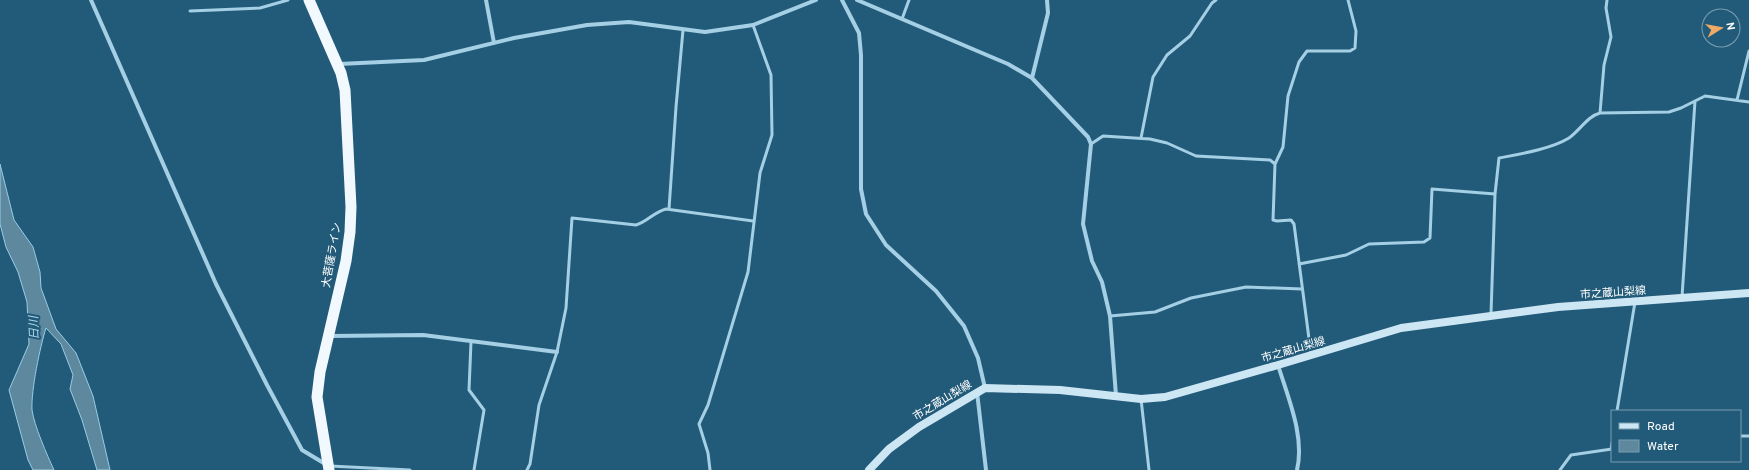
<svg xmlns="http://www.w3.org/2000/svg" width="1749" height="470" viewBox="0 0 1749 470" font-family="Overpass,'Noto Sans JP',sans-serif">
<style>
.water{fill:#5e889e;stroke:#97cde5}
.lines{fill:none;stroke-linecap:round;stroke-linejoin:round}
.service{stroke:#a4cfe4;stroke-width:3}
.minor{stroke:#a4cfe4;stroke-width:4}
.secondary{stroke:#cde6f4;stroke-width:8}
.trunk{stroke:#f2f9fe;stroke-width:11}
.labels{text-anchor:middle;stroke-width:4;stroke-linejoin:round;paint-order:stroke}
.street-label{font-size:11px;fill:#fff;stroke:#225b79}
.water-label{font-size:12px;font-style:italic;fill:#afd8ec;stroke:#225b79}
</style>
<rect width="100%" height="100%" fill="#225b79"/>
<path class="water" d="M0,164L14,220L33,247L40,272L41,288L56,329L76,353L93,396L110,470H97L82,420L70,389L73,375L61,344L46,328C40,347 31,390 32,410C34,425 47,455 54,470H33L28,460L9,390L29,344L27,302L18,272L6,247L0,224Z"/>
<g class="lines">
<path class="service" d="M190,11L260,8L288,0
M902,19L909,0
M1737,100L1749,51
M1600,113L1604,65L1611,37L1606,8L1607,0
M1141,138L1153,77L1167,55L1190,36L1212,3L1216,0
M1091,144L1103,136L1150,139L1167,143L1196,156L1270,160L1275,164L1273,220L1277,221L1291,220L1294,224L1311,354
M1275,164L1283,147L1288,96L1299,62L1307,51H1350L1355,48L1356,31L1348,0
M669,209L676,107L683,30
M1299,264L1346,255L1369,244L1424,242L1430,238L1432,189L1495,194L1499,158C1520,154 1551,149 1569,138C1580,130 1588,116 1600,113L1669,112L1681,108L1705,96L1749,102
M1682,297L1695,101
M1491,314L1495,194
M1110,316L1155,312L1191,298L1246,287L1302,289
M471,342L469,390L484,410L474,470
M1141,399L1149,470
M1617,411L1635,302
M1740,436H1749
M1611,449L1612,443
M330,466L410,470
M527,470L530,464L539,405L557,352L566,308L572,218L636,225C647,222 654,212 666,209L753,221
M710,470L708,453L699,424L708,405L748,272L760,173L772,135L771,75L753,25
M1560,470L1571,455L1612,449"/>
<path class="minor" d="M91,0L216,284L267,385L302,450L327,465
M486,0L494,43
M842,0L859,33L861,55V189L866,214L886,245L936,291L964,326L978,358L985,388
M857,0L1008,64L1032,78L1088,137L1091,144L1083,224L1092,261L1102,282L1110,316L1116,396
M339,64L424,60L514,38L587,25L629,22L705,32L753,25L816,0
M1032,78L1048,13L1047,0
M330,336L423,335L557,352
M1278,365C1288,398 1305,436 1297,470
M977,392L986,470"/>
<path class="secondary" d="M869,470L889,449L919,427L985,388L1060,390L1141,399L1165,397L1278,365L1401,328L1558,307L1749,293"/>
<path class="trunk" d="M309,0L341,73L345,90L351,207L350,232L346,261L320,372L317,397L329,470"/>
</g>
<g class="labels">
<g class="street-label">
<text transform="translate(331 255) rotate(-80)" y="4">大菩薩ライン</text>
<text transform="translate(1613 292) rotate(-4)" y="4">市之蔵山梨線</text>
<text transform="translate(1293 349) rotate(-16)" y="4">市之蔵山梨線</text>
<text transform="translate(942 400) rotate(-31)" y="4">市之蔵山梨線</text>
</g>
<g class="water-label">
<text transform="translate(34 328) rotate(-93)" y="4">日川</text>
</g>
</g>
<rect x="1611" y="410" width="130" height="52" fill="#225b79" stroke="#7a9daf"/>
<rect x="1619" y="423" width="20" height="6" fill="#cde6f4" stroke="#7a9daf"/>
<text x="1647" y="430" font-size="12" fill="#ffffff">Road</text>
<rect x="1619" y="440" width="20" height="12" fill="#5e889e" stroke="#7a9daf"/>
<text x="1647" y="450" font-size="12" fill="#ffffff">Water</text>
<g transform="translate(1721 28) rotate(79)"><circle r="19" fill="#225b79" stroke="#7a9daf"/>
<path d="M0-3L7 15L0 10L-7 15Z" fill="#f0aa66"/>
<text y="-6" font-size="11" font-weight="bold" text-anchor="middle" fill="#ffffff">N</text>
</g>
</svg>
